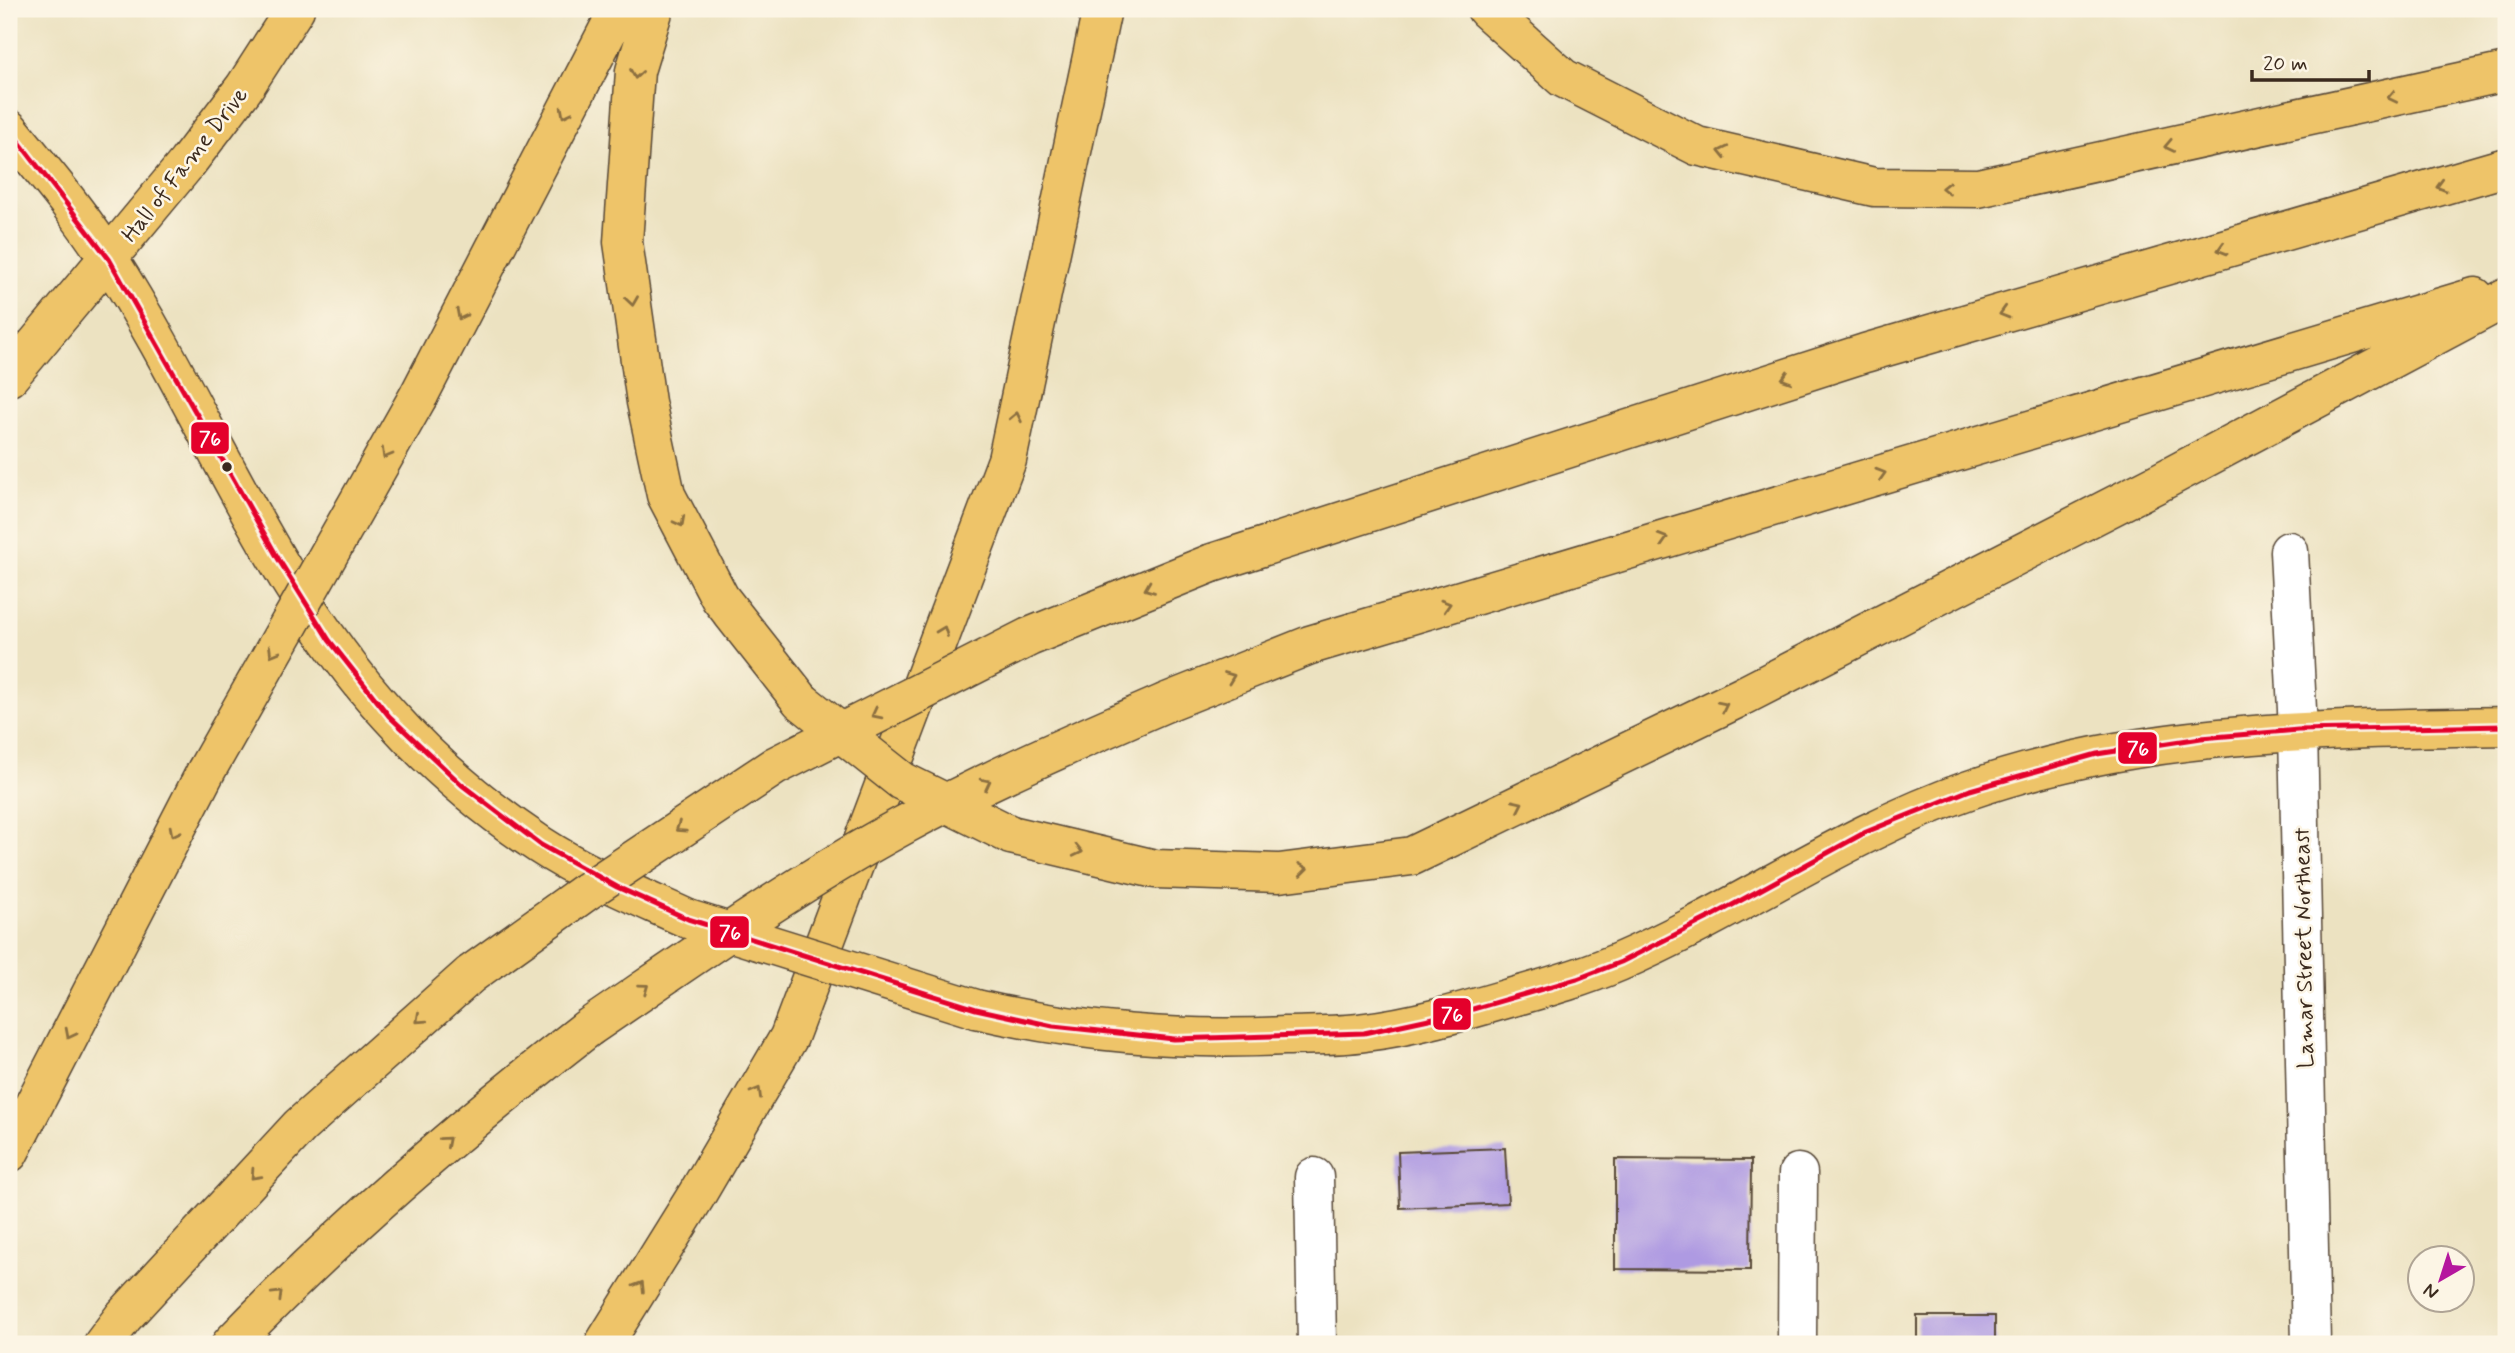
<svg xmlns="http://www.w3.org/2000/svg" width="2515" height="1353" viewBox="0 0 2515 1353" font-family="Mynerve,sans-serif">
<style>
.building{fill:#ae9ae2}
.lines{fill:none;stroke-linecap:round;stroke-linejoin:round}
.minor-casing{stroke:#564636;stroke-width:41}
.major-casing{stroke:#564636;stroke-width:41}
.highway-casing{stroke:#564636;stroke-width:41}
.minor{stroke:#fff;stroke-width:38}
.major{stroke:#eec469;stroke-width:38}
.highway{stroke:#eec469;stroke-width:38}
.major-bridge-casing{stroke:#564636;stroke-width:41;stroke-linecap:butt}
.highway-bridge-casing{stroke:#564636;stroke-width:41;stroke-linecap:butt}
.major-bridge{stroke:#eec469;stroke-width:38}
.highway-bridge{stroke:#eec469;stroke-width:38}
.bus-1-casing{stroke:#fcf5e5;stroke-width:10}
.bus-1{stroke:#e4002b;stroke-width:5}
.oneway{stroke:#8c6f40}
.bus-dot{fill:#3b2a1e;stroke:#fcf5e5;stroke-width:2.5}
.labels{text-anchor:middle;stroke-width:5;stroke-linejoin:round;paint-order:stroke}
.street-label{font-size:23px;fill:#3b2a1e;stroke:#fcf5e5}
.line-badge{stroke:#fcf5e5;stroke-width:2.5}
.badge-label{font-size:19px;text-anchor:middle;font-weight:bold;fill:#fff}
</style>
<rect width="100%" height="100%" fill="#fcf5e5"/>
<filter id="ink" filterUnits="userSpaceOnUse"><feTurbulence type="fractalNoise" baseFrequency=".0143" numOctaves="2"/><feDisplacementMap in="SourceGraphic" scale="14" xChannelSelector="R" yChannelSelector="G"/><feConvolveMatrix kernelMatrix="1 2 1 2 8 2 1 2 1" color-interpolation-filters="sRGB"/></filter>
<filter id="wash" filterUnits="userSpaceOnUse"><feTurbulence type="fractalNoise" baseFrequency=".00686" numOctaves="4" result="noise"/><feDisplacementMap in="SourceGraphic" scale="28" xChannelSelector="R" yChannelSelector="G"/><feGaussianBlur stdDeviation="1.57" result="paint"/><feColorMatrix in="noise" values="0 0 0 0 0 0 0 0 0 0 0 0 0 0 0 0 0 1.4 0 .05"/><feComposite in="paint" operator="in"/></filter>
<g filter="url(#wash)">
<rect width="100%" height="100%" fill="#ece2c1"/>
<g id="blocks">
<path class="building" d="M1505,1148L1508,1203L1400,1208L1398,1152Z
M1615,1159L1751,1160L1750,1270L1615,1269Z
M1917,1316H1995V1344H1917Z"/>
</g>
</g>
<g filter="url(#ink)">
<use href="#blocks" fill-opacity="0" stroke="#564636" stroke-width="2"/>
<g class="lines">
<g class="minor-casing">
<path id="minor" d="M2289,551L2298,730L2311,1344
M1314,1177L1317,1344
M1797,1344L1798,1173"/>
</g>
<g class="major-casing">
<path id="major" d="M9,129C43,171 81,215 110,261C205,410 269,584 390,716C433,764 486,809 540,845C586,875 638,896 688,919
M9,377L187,163L244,88L295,9
M976,1009C1080,1033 1178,1041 1285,1036C1311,1035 1339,1036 1365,1032C1415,1026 1465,1011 1513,997C1549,987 1584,977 1619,962C1739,910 1845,833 1969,790C2143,729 2325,730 2506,726"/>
</g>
<g class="highway-casing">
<path id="highway" d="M654,9L635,71L623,242L646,402L666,495L720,598L801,701
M1486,9L1563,78L1697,146L1874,187L1978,188L2506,72
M419,395L619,9
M1212,563L1865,353L2506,167
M1167,702L1310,645L2475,297
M1011,835L1155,869L1279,873L1412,856L1743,696L2162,481L2506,298
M9,1153L206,771
M103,1344L124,1316L300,1126L471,974
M231,1344C342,1229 462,1126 588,1028
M604,1344L696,1196L789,1037L1007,460L1102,9"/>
</g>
<use href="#minor" class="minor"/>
<use href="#major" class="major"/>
<use href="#highway" class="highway"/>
<g class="major-bridge-casing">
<path id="major-bridge" d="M688,919L976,1009"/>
</g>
<g class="highway-bridge-casing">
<path id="highway-bridge" d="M801,701L902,781L1011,835
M206,771L419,395
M471,974L584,893L775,766L1029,637L1212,563
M588,1028C691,958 792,886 902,826C987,780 1077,741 1167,702"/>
</g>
<use href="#major-bridge" class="major-bridge"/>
<use href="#highway-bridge" class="highway-bridge"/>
<g class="bus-1-casing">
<path id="bus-1" d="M9,129L109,259L279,560L329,640L389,716L462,785L541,845L617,887L688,919L976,1009L1053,1026L1174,1039L1364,1033L1466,1011L1577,979L1621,962L1714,915L1866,832L1970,790L2097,754L2201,738L2298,730L2506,726"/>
</g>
<use href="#bus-1" class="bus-1"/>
</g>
<defs><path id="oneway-chevron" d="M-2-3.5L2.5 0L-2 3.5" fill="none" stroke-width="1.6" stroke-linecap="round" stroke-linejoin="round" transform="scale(1.75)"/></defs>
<g class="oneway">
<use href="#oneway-chevron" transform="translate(636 74) rotate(99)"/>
<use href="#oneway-chevron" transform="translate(2392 97) rotate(168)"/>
<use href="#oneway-chevron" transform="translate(565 113) rotate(117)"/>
<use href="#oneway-chevron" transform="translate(2169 146) rotate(168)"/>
<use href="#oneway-chevron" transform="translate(1723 152) rotate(-167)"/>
<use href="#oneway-chevron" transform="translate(2441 186) rotate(164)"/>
<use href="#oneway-chevron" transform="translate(1946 188) rotate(-180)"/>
<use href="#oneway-chevron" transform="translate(2222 249) rotate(164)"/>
<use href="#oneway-chevron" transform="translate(632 301) rotate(82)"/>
<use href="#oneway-chevron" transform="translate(2004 313) rotate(164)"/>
<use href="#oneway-chevron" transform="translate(461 315) rotate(117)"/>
<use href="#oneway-chevron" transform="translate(1786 378) rotate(162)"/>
<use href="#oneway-chevron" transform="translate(1016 417) rotate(-78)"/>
<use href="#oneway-chevron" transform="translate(386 454) rotate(120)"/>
<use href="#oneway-chevron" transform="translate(1881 474) rotate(-17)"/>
<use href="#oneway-chevron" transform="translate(680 522) rotate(62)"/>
<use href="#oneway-chevron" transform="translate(1663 539) rotate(-17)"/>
<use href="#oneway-chevron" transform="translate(1149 588) rotate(158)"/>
<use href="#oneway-chevron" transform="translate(1446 605) rotate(-17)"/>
<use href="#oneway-chevron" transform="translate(943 631) rotate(-69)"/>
<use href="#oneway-chevron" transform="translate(273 652) rotate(120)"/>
<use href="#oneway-chevron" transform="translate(1230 677) rotate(-21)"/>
<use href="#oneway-chevron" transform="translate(1723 706) rotate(-26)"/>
<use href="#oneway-chevron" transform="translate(876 714) rotate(153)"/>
<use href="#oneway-chevron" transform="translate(986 783) rotate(-27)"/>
<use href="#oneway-chevron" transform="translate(1518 805) rotate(-25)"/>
<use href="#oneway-chevron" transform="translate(680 828) rotate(146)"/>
<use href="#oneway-chevron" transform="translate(174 832) rotate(117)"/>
<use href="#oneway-chevron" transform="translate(1078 851) rotate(13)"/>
<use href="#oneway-chevron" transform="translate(1303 869) rotate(-7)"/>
<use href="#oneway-chevron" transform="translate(644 988) rotate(-36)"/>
<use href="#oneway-chevron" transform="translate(420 1019) rotate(138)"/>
<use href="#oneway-chevron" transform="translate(70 1034) rotate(117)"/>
<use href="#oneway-chevron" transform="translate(757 1092) rotate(-60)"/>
<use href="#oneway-chevron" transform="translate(446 1141) rotate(-41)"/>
<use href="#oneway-chevron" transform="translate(255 1175) rotate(133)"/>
<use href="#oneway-chevron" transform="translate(640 1286) rotate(-58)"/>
<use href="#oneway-chevron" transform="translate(278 1295) rotate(-45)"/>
</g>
</g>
<circle class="bus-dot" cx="227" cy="467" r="6"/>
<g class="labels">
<g class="street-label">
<text transform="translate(184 164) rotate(-52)" y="8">Hall of Fame Drive</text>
<text transform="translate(2303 948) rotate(-91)" y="8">Lamar Street Northeast</text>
</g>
</g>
<g class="line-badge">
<rect x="190" y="421" width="40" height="34" rx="7" fill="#e4002b"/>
<rect x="2117" y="731" width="41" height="34" rx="7" fill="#e4002b"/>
<rect x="709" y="915" width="41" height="34" rx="7" fill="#e4002b"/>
<rect x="1432" y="997" width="40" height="34" rx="7" fill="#e4002b"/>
</g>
<g class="badge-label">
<text x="210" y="445">76</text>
<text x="2138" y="755">76</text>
<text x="730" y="939">76</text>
<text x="1452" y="1021">76</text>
</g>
<rect width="2515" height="1353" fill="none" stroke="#fcf5e5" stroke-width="35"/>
<g transform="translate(2441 1279) rotate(219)"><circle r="33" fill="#fcf5e5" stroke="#afa495" stroke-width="2"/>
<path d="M0-5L12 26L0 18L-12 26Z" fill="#b5179e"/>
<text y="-10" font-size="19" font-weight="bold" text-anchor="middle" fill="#3b2a1e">N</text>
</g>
<path d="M2252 70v10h117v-10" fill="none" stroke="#3b2a1e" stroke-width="3.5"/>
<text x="2263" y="70" font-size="21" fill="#3b2a1e" stroke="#fcf5e5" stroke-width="5" paint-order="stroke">20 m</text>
</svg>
